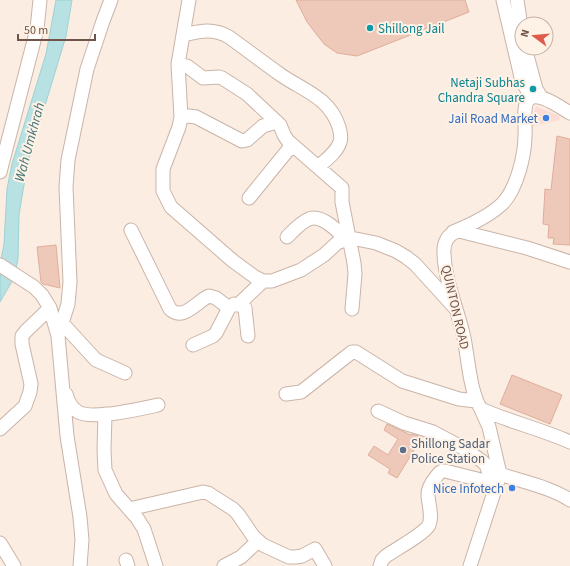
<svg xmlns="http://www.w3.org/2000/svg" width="570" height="566" viewBox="0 0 570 566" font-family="'Source Sans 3',sans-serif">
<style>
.commercial{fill:#fbdcd5}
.water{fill:#b7e1e3;stroke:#9ed2d4}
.building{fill:#eec9ba;stroke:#e0ad9b}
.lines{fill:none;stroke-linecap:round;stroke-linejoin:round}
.minor-casing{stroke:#cab4a8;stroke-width:15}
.minor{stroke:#fff;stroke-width:13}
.culture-dot{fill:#0f9aa8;stroke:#fef2e6;stroke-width:1.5}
.shop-dot{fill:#3f7fe0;stroke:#fef2e6;stroke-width:1.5}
.service-dot{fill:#5c6f8a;stroke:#fef2e6;stroke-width:1.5}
.labels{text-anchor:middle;stroke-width:4;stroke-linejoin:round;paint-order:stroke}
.culture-label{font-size:13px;fill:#0d838f;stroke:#fef2e6;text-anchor:start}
.shop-label{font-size:13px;fill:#366cbe;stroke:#fef2e6;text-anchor:end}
.street-label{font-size:13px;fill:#705349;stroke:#fef2e6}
.service-label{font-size:13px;fill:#4e5e75;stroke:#fef2e6;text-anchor:start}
.water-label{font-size:14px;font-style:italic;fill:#3f7276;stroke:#fef2e6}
</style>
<rect width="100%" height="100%" fill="#fbede1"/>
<path class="commercial" d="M536,106L559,116L560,120L530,127Z"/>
<path class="water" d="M56,0H72L66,36L28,162L19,214L18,259L14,278L0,302V264L4,244L7,189L12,164L46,54Z"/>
<path class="building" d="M296,0H465L469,12L357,56L337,53L324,44L307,22Z
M557,136L570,139V245L553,244L554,238H548L549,225L543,224L545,189L551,190Z
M56,245L60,288L43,284L41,282L37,247Z
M512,375L562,395L550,424L500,404Z
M387,424L411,435L412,434L422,437L397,478L388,473L390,469L368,455L374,446L388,455L398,439L384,430Z"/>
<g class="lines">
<g class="minor-casing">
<path id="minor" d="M189,0L178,64L181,117L179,127L163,169V191L171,207L233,261L255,277L263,281H272L301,270L324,255L337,243L345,240L356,239L376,243L396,251L406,257L415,264L456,309
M503,0L521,77L526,88L537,96
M517,0L522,33
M183,35C201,31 213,28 229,37C247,50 264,63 281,75C304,91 329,97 339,127C340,132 342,137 340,142C337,152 326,160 318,167
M525,48L536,89L541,97
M178,64L187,66L203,78L219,77L222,78L247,94L280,125L284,135L288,141L342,188V202L354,263L355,274L352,309
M181,117L189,116L196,117L242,141L247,140L263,126L277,122
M0,172L37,29L40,0
M249,198L292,145
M131,230L170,309C183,322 197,301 209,296L216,298L229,308
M453,232C470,225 490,216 503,203C517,188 525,155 525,135C526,126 522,105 529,99C539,91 561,108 570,113
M287,237C293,231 301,222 309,219C321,214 339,231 345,240
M570,262L527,248L459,231C448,233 443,243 444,254C445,282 458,310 464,338C468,357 470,393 481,409C510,422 541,429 570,442
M0,265L34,287L42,295L50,308L58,336L67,436L80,517L82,540L80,566
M238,305L263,281
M62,323L96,360L125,373
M58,336L68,304L70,282L66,187L68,160L87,69L103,21L111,0
M193,345L213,336L216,333L229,308L234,304L242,306L245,308L248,336
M66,394C68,401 71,408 78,412C93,420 140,409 158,405
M286,394L301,392L343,359L352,352H356L402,381L459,399L476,401
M378,411L404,423L433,432L463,448L482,461L486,465L491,478L498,481
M105,414L104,450L105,470L116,494L137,518L144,529L156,566
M0,429L25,406L30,392L31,384L22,344V336L26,331L50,308
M500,474C523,482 550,487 570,500
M129,509L203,492L208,493L233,509L238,514L253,536L263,545L289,557H295L302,556L315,549L325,566
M0,543L14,566
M126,560L128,566
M224,566L241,557L258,541
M380,566L382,560L386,556C396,549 424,534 429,525C433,515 428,504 428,494C428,488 432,482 436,477C439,473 440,471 445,471L481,480H485L491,478
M470,566L500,474L489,427L481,409"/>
</g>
<use href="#minor" class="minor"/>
</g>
<g class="culture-dot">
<circle cx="370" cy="28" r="4"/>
<circle cx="533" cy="89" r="4"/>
</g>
<g class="shop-dot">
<circle cx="546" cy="118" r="4"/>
<circle cx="512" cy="488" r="4"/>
</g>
<circle class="service-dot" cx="403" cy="450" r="4"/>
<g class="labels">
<g class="culture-label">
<text x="378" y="33">Shillong Jail</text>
<text x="525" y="87" text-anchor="end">Netaji Subhas<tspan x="525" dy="15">Chandra Square</tspan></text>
</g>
<g class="shop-label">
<text x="538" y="123">Jail Road Market</text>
<text x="504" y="493">Nice Infotech</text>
</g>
<g class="street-label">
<text transform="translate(456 307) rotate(77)" y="5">QUINTON ROAD</text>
</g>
<g class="service-label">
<text x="411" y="448">Shillong Sadar<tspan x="411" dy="15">Police Station</tspan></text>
</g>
<g class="water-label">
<text transform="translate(29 142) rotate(-75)" y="5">Wah Umkhrah</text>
</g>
</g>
<g transform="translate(534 36) rotate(286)"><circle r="19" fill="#fef2e6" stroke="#c5b2a7"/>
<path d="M0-3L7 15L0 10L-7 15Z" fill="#df5b4b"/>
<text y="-6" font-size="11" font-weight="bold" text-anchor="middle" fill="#705349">N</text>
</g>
<path d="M18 34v6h77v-6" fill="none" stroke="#705349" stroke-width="2"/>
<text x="24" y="34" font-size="12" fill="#705349" stroke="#fef2e6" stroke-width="3" paint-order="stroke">50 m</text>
</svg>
